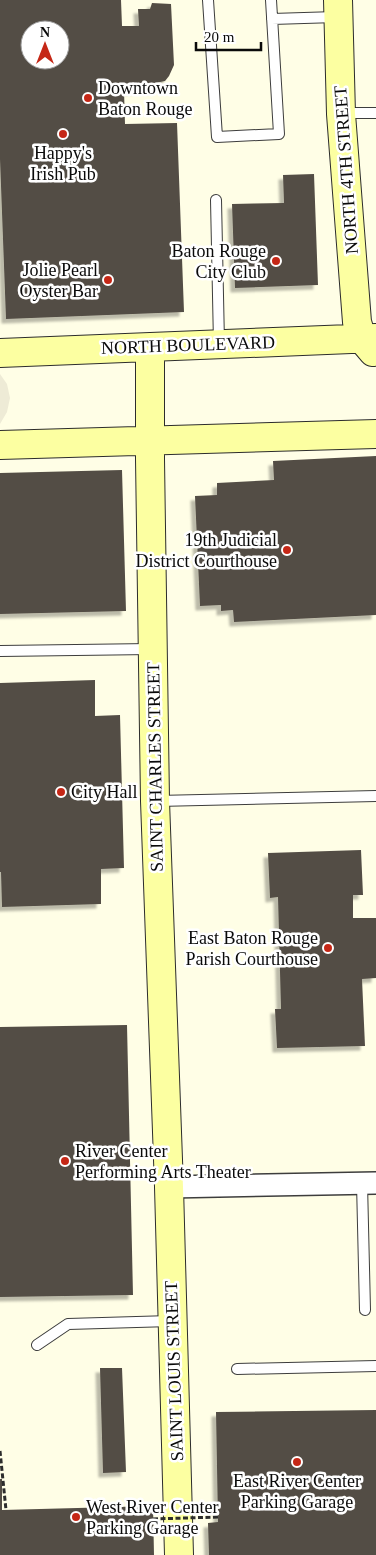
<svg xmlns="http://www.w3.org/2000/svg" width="376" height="1555" viewBox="0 0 376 1555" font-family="'Times New Roman',serif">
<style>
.plaza{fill:#eeebd6}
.building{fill:#534d45;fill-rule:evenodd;filter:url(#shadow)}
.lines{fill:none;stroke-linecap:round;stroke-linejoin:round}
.lane-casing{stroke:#3d3d3d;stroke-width:12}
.street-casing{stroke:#3d3d3d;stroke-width:24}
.secondary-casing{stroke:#2c2c2c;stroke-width:30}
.path{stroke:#2c2c2c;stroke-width:3;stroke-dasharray:5 2.5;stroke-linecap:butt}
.lane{stroke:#fff;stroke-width:10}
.street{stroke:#fff;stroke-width:21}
.secondary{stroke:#fcffa1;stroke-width:28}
.path-bridge{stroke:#2c2c2c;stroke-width:3;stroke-dasharray:5 2.5;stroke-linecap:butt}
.poi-dot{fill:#c52716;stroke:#fff;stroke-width:2}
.labels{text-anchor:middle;stroke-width:5;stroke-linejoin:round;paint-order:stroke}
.poi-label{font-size:18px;fill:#0a0a0a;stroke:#fff;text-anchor:start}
.street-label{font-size:18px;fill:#0a0a0a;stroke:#fff}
</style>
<defs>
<filter id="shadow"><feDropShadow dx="-4.5" dy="4.5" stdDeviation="1" flood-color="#0004"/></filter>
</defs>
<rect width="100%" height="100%" fill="#fffee6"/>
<path class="plaza" d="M0,374L7,384L10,398L7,412L0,424Z"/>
<path class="building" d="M0,0H121L122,26H139L138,9H150L152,3L171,4L174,65L169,76L165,81L155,83L156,89L124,91L125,124L177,123L184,312L6,319L0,159ZM30,30H60V60H30Z
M314,174L318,285L235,288L232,204L284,203L283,175Z
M376,456V615L234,622L233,610L221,611V605L200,606L195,496L217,495V483L274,480L273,461Z
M122,470L126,611L0,614V473Z
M95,680V716L120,715L124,868L101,869V904L2,907L1,872H0V683Z
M361,850L363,895H353V918H376V978L362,979L365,1046L277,1048L275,1009H281L278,897L270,898L268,853Z
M127,1025L133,1295L0,1297V1027Z
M100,1368H122L126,1472L103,1473Z
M376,1410V1555H209L208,1523L218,1522L216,1412Z
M0,1479H2V1510L153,1506L154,1555H0Z"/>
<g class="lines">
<g class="lane-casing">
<path id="lane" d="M208,0L217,137L279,134L271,0
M272,19L336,17
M342,113H376
M216,200L219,343
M0,651L151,649
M157,801L376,796
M362,1183L365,1310
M37,1345L68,1324L171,1321
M237,1369L376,1366"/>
</g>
<g class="street-casing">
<path id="street" d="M169,1187L376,1183"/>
</g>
<g class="secondary-casing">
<path id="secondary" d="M338,0L341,114L357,322L362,339L373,352
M150,347V459L155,801L169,1187L179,1555
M0,353L376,338
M0,445L376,434"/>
</g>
<path class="path" d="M0,1451L6,1510"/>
<use href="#lane" class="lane"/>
<use href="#street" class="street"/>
<use href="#secondary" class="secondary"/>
<path class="path-bridge" d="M153,1519L218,1517"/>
</g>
<g class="poi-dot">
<circle cx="88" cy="98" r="5"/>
<circle cx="63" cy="134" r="5"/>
<circle cx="276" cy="261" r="5"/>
<circle cx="108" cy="280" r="5"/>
<circle cx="287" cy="550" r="5"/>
<circle cx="61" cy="792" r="5"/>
<circle cx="328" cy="948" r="5"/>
<circle cx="65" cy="1161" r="5"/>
<circle cx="297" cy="1462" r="5"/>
<circle cx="76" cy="1517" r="5"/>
</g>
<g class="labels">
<g class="poi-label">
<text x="98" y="94">Downtown<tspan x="98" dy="21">Baton Rouge</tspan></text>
<text x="63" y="159" text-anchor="middle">Happy's<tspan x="63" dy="21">Irish Pub</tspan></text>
<text x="266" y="257" text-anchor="end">Baton Rouge<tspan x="266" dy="21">City Club</tspan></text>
<text x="98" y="276" text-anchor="end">Jolie Pearl<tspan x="98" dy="21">Oyster Bar</tspan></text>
<text x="277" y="546" text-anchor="end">19th Judicial<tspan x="277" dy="21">District Courthouse</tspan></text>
<text x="71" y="798">City Hall</text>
<text x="318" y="944" text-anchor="end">East Baton Rouge<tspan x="318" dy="21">Parish Courthouse</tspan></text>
<text x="75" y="1157">River Center<tspan x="75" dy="21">Performing Arts Theater</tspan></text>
<text x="297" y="1487" text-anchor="middle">East River Center<tspan x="297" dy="21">Parking Garage</tspan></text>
<text x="86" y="1513">West River Center<tspan x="86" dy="21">Parking Garage</tspan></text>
</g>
<g class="street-label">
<text transform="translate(346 170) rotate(-94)" y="6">NORTH 4TH STREET</text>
<text transform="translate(188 345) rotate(-2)" y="6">NORTH BOULEVARD</text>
<text transform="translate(155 767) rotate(-91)" y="6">SAINT CHARLES STREET</text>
<text transform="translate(174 1371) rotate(-92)" y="6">SAINT LOUIS STREET</text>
</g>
</g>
<g transform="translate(45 45)"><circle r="24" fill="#ffffff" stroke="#9d9d9d"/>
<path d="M0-4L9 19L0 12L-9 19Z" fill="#c52716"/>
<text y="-8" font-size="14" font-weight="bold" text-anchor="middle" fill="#0a0a0a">N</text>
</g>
<path d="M196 42v8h65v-8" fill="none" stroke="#0a0a0a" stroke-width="2.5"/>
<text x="204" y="42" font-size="15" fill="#0a0a0a" stroke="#ffffff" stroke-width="4" paint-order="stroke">20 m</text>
</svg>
